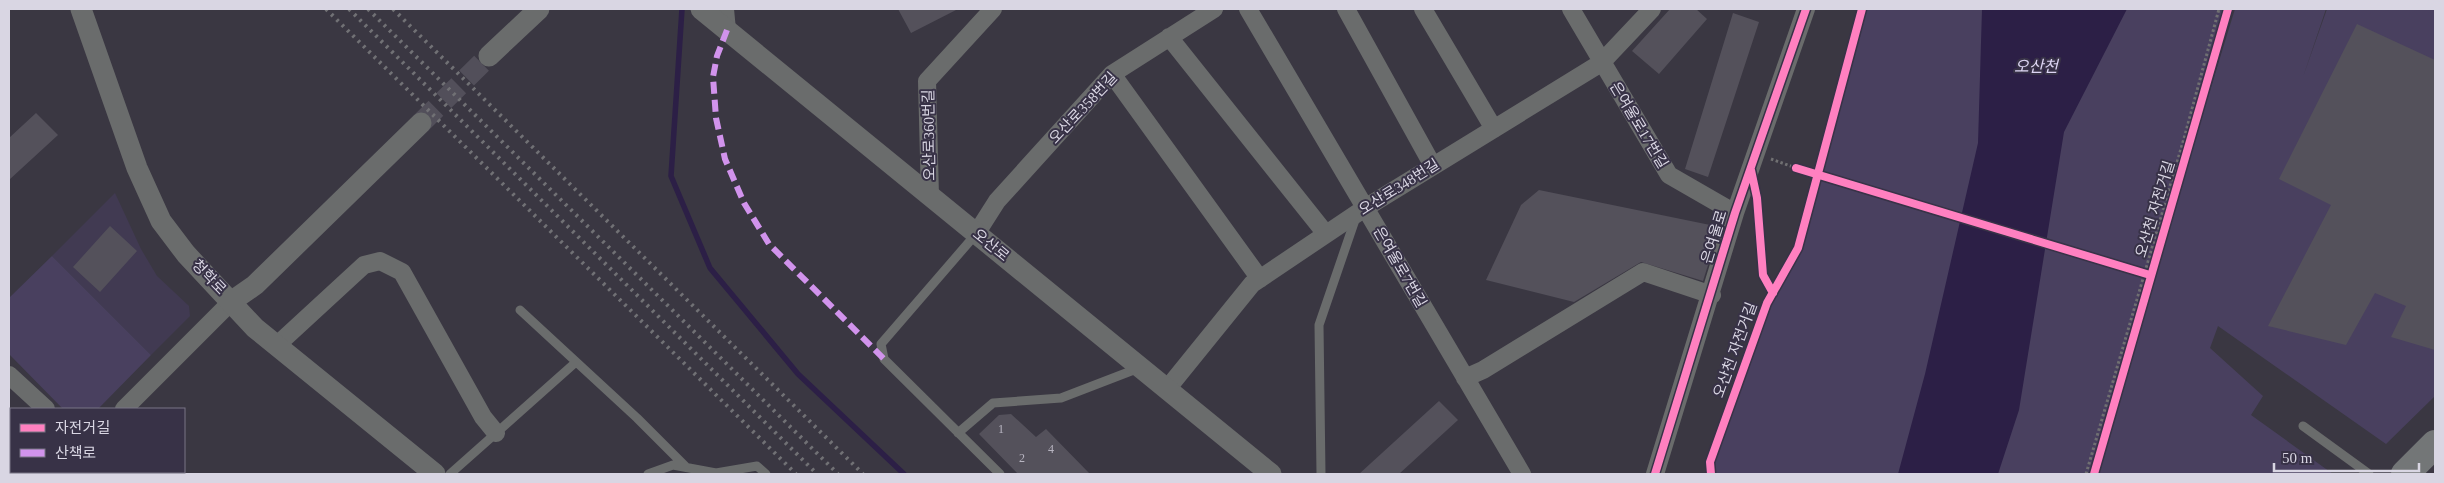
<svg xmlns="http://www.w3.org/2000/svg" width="2444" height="483" viewBox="0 0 2444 483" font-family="'Times New Roman','Noto Sans KR',serif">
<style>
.built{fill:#413a52}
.green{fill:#49405f}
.water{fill:#2c1f46}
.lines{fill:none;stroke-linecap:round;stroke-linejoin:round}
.stream{stroke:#2c1f46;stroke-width:5.5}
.building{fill:#54515b}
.tertiary-tunnel{stroke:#524f5a;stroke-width:21;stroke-dasharray:21 11;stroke-linecap:butt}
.path{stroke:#707072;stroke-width:3;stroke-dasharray:2.5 2.5;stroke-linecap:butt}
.service{stroke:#6a6c6c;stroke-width:9}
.minor{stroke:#6a6c6c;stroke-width:18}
.tertiary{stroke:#6a6c6c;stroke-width:21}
.primary{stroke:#737677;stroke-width:28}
.rail{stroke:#717175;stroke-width:4;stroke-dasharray:2.5 5;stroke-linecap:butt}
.quiet{stroke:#d193ec;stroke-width:6;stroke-dasharray:12 6;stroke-linecap:butt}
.cycleway-casing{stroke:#383247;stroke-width:11}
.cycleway{stroke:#ff80c0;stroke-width:8}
.labels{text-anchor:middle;stroke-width:4;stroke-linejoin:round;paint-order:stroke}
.number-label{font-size:12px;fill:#b8b5c1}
.street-label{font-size:15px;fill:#d9d6e3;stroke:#383247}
.water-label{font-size:16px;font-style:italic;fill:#ddd5f4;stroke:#383247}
</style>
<rect width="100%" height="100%" fill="#3a3742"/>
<path class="built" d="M115,193L141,249L157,276L189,306L190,316L151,355L52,256Z"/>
<path class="green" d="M1862,9H2228L2122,377L2235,9H2326L2303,77L2327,9H2435V396L2386,444L2218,326L2210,348L2263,396L2251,415L2333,474H1711L1710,462L1767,303L1798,248Z
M52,256L151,355L98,409H63L9,354V298Z"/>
<path class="water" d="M1982,9H2127L2064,132L2019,410L1998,474H1898L1925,374L1978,143Z"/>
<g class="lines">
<path class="stream" d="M682,9L671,176L710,268L798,374L904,474"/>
</g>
<path class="building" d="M898,9H958L911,33Z
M1670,9H1696L1707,19L1659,74L1632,51Z
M1733,13L1759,22L1708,177L1685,169Z
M2357,24L2435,60V350L2391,337L2406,306L2375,293L2346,345L2268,326L2331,205L2279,179Z
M36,113L58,135L9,180V138Z
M1539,190L1720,227L1703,281L1641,262L1574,302L1486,280L1521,205Z
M110,226L137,251L100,292L73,267Z
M1439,401L1458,420L1399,474H1359Z
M1011,414L1036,437L1046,429L1090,474H1018L979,434L999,415Z"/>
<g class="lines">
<path class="tertiary-tunnel" d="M421,123L489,56"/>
<path class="path" d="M1771,159L1796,168
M2086,474L2185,135L2219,9"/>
<path class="service" d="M976,234L881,344L884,359L1000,474
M520,310L637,418L686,467
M2303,426L2369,474
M958,433L993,403L1061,398L1139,368
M450,474L576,362
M648,474L673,465L716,473L757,466L766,474
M1321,474L1319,325L1356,217"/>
<path class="minor" d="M725,9L727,30
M1248,9L1522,474
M1346,9L1433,166
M1423,9L1494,129
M1571,9L1669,175L1735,213
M1169,37L1326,234
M1112,74L1260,279
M930,196L927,81L993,9
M976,234L997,201L1112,74L1214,9
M276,346L364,265L380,261L402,272L483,417L496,433
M9,375L46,409
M1465,378L1483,370L1643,272L1712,295
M1167,389L1252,284L1365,208L1601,63L1652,9
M124,409L232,301
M128,472L130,474
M1655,474L1735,213L1806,9"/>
<path class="tertiary" d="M81,9L137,168L161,221L186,254L255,328L435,474
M701,9L1271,474
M489,56L539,9
M232,301L255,285L421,123"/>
<path class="primary" d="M2405,474L2435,444"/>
<path class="rail" d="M326,9L796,474
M349,9L817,474
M368,9L838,474
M393,9L863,474"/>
<path class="quiet" d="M727,30L717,56L713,77L716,118L725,159L744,203L769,244L884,359"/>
<g class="cycleway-casing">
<path id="cycleway" d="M1796,168L2150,275
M1751,170L1757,198L1763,275L1773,293
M1655,474L1735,213L1806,9
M1711,474L1710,462L1767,303L1798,248L1862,9
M2094,474L2228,9"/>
</g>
<use href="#cycleway" class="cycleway"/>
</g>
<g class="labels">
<g class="number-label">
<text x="1001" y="433">1</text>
<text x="1051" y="453">4</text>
<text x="1022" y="462">2</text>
</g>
<g class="street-label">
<text transform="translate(1083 108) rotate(-47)" y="5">오산로358번길</text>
<text transform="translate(1639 125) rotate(59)" y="5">은여울로17번길</text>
<text transform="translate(929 135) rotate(-91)" y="5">오산로360번길</text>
<text transform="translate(1399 187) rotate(-32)" y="5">오산로348번길</text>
<text transform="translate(2155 209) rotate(-73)" y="5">오산천 자전거길</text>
<text transform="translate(1714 237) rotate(-73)" y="5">은여울로</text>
<text transform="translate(991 245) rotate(39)" y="5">오산로</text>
<text transform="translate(1400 267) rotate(60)" y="5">은여울로7번길</text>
<text transform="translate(209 277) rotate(46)" y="5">청학로</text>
<text transform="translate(1735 350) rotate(-70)" y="5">오산천 자전거길</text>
</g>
<g class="water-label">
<text x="2036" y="72">오산천</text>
</g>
</g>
<rect width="2444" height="483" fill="none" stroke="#d9d6e3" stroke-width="20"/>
<rect x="10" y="408" width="175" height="65" fill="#383247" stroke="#787485"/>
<rect x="20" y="424" width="25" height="8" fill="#ff80c0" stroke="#787485"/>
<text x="55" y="433" font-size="15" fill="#d9d6e3">자전거길</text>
<rect x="20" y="449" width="25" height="8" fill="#d193ec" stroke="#787485"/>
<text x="55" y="458" font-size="15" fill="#d9d6e3">산책로</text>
<path d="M2274 463v8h145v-8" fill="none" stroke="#d9d6e3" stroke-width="2.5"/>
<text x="2282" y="463" font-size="15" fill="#d9d6e3" stroke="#383247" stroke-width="4" paint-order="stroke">50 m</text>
</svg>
